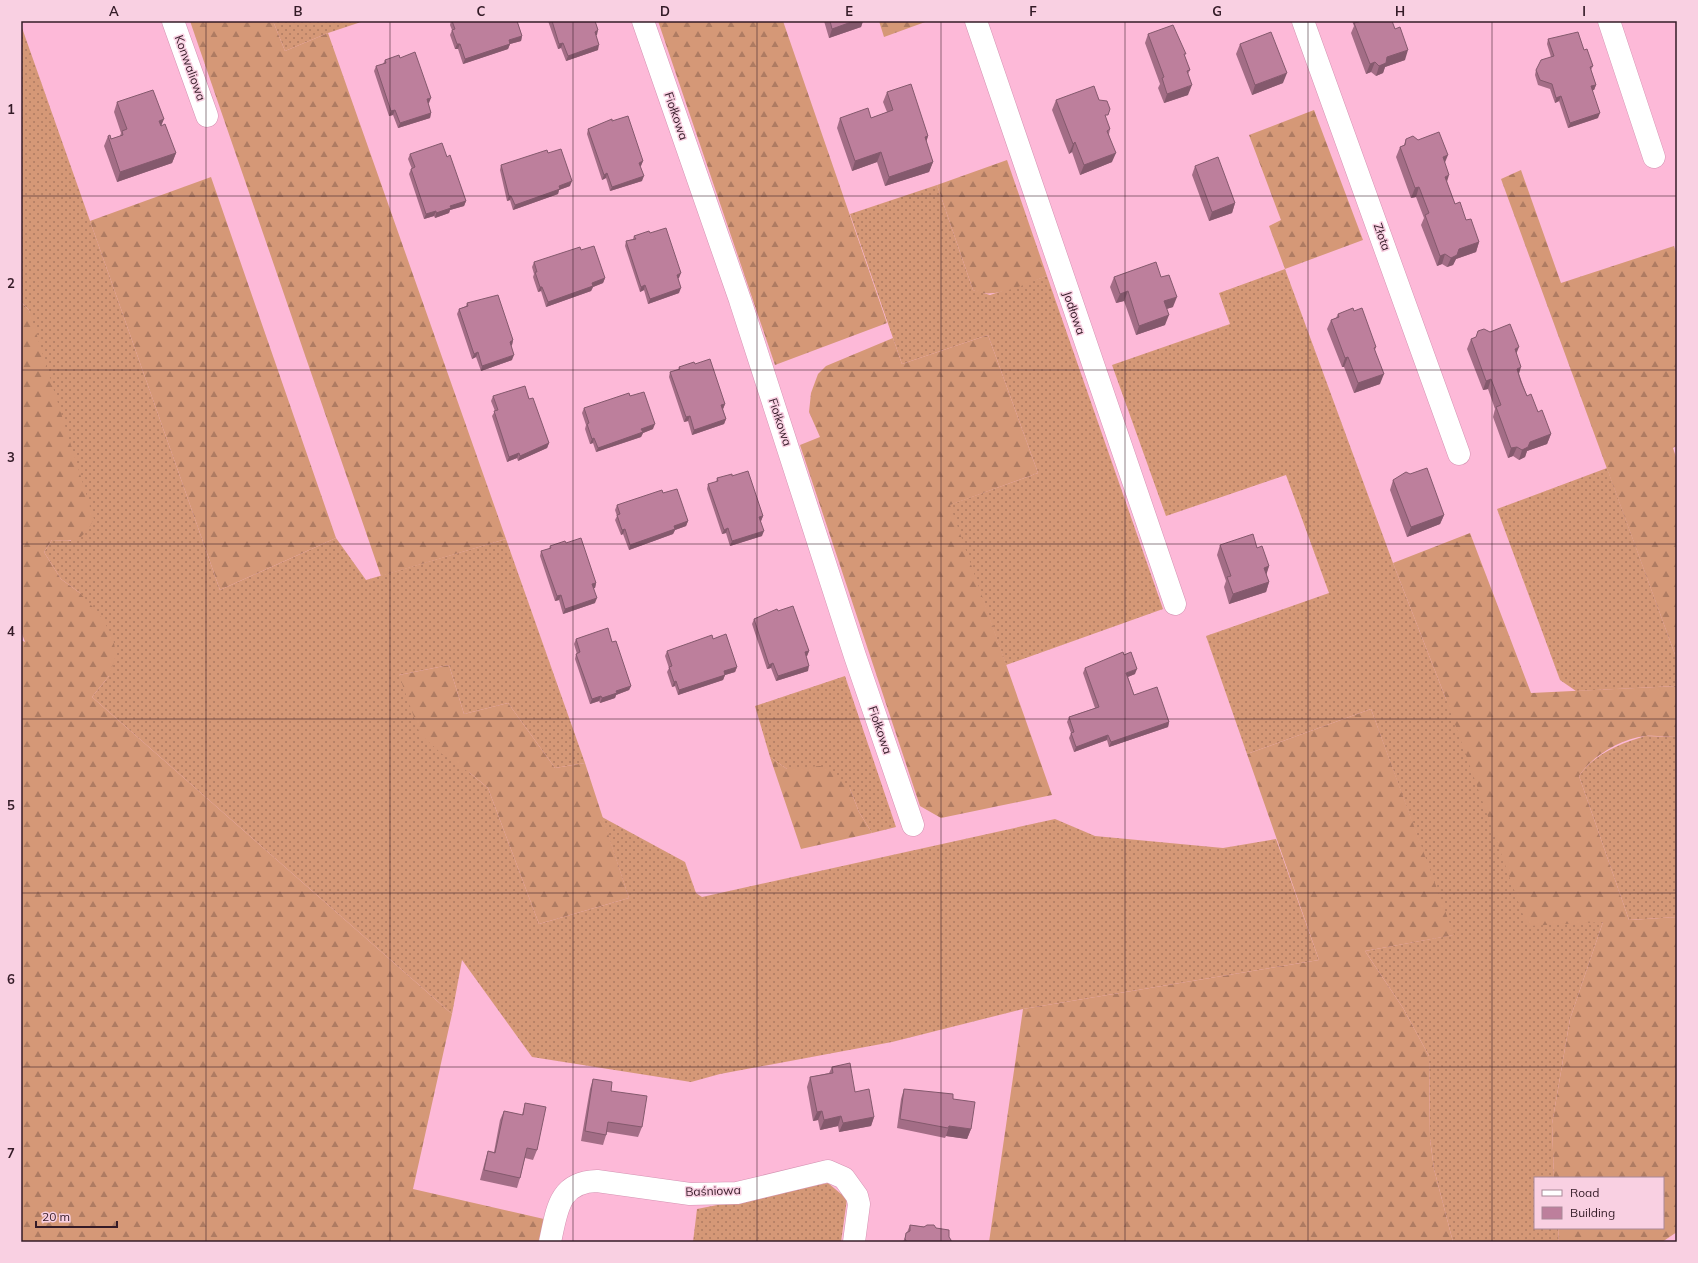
<svg xmlns="http://www.w3.org/2000/svg" width="1698" height="1263" viewBox="0 0 1698 1263" font-family="Mulish,sans-serif">
<style>
.grass{fill:url(#grass-dots)}
.forest{fill:url(#forest-firs)}
.lines{fill:none;stroke-linecap:round;stroke-linejoin:round}
.street-casing{stroke:#d493b2;stroke-width:23}
.street{stroke:#fff;stroke-width:22}
.wall{fill:#a36d86}
.shaded-wall{fill:#84596d}
.building{fill:#bd7f9c;stroke:#84596d}
.grid{fill:none;stroke:#341b27;stroke-width:1;stroke-opacity:0.55}
.labels{text-anchor:middle;stroke-width:3;stroke-linejoin:round;paint-order:stroke}
.street-label{font-size:12px;fill:#341b27;stroke:#f9d0e2}
.neatline{fill:none;stroke:#341b27;stroke-width:1.5}
.grid-label{font-size:13px;text-anchor:middle;font-weight:bold;fill:#341b27}
</style>
<defs>
<pattern id="grass-dots" width="8" height="8" patternUnits="userSpaceOnUse"><rect width="8" height="8" fill="#d59877"/><path d="M2 2h.1M6 6h.1" fill="none" stroke="#ae7b62" stroke-width="1.8" stroke-linecap="round"/></pattern>
<pattern id="forest-firs" width="22" height="20" patternUnits="userSpaceOnUse"><rect width="22" height="20" fill="#d59877"/><path d="M5 1l3.5 6h-7zM16 11l3.5 6h-7z" fill="#ae7b62"/></pattern>
</defs>
<rect width="100%" height="100%" fill="#fdb9d8"/>
<path class="grass" d="M273,21H364L328,33L285,51Z
M21,25L220,590L336,538L366,580L506,539L585,763L555,768L508,703L464,714L449,665L399,675L470,773L488,788L539,924L629,898L602,817L685,862L696,893L702,897L1055,819L1095,836L1223,848L1276,839L1319,960L1023,1009L892,1042L720,1074L691,1082L532,1057L462,960L452,1014L92,697L109,676L80,593L61,579L44,552L52,540L71,541L29,310L21,302Z
M937,185L973,290L990,295L1047,276L1163,609L1006,665L949,505L1038,473L988,335L902,364L850,214Z
M1285,269L1393,563L1446,699L1603,922L1570,1019L1552,1124L1554,1178H1535V1228H1558L1559,1242H1453L1434,1169L1430,1139L1429,1056L1403,1008L1365,951L1453,935L1371,709L1247,754L1206,636L1329,593L1286,475L1166,516L1112,365L1230,324L1219,293Z
M1607,468L1677,660V686L1576,691L1560,680L1497,509Z
M845,676L896,827L872,833L859,812L850,789L801,769H787L770,757L755,706Z
M1645,736L1677,737V917L1629,920L1579,776C1595,753 1620,744 1645,736Z
M828,1183L847,1199L841,1242H693L697,1209Z"/>
<path class="forest" d="M190,21H273L285,51L328,33L506,539L381,576Z
M658,21H783L887,323L775,365Z
M879,21H928L884,37Z
M1314,110L1363,240L1285,269L1269,226L1281,220L1249,135Z
M1007,160L1047,276C1027,283 992,301 973,290L937,185Z
M1521,170L1561,283L1674,246L1677,255V446L1673,448L1677,460V660L1501,179Z
M211,177L336,538L220,590L90,221Z
M21,302L29,310L94,519C82,541 77,542 52,540L44,552L61,579L80,593L100,615L113,637L116,655L109,676L92,697L452,1014L413,1189L544,1219L539,1242H21V640L25,642L21,631Z
M988,335L1038,473L950,505L1052,795L941,818L920,806L800,445L820,437L809,412L811,393L818,374L826,366L893,338L902,364Z
M1470,533L1531,693L1677,686V737C1667,737 1655,735 1645,736C1621,739 1593,755 1579,776L1629,920L1677,917V1232L1662,1242H1559L1558,1228H1663V1178H1554L1552,1124L1570,1019L1603,922L1527,926L1446,699L1393,563Z
M449,665L464,714L508,703L555,768L585,763L629,898L539,924L488,788L470,773L442,754L420,734L399,675Z
M1371,709L1454,935L1365,951L1403,1008L1429,1056L1430,1139L1434,1169L1453,1242H989L1023,1009L1319,960L1247,754Z
M770,757L787,769L820,766L835,773L850,789L859,812L872,833L801,849Z"/>
<g class="lines">
<g class="street-casing">
<path id="street" d="M173,21L207,116
M643,21L740,300L855,656L913,825
M976,21L1175,604
M1303,21L1459,454
M1609,21L1654,157
M550,1242C557,1211 558,1182 597,1181L690,1194L737,1193L828,1171L844,1178L857,1196L859,1204L854,1242"/>
</g>
<use href="#street" class="street"/>
</g>
<path class="wall" d="M451,21H517L522,36L521,41L510,44L508,49L463,64L458,49H455L450,35L452,30L450,25Z
M548,21H595L598,30L596,35L598,50L566,61L561,48L558,49Z
M824,21H863L861,27L829,38Z
M1352,21H1392L1405,60L1385,67L1383,73L1376,76L1371,72L1366,74L1351,33L1354,26Z
M1148,34L1185,57L1190,70L1188,74V95L1164,103L1158,88L1160,84L1145,43Z
M1548,39L1584,50L1593,66L1591,70L1596,85L1594,90H1592L1598,118L1568,128L1559,101L1555,103L1550,89L1538,85L1535,75L1536,70L1551,57L1547,44Z
M1240,44L1283,83L1252,95L1236,54Z
M400,58L429,103H428L431,113L430,118L398,128L393,115L389,116L374,71L376,66L383,64L385,60Z
M887,92L928,136L926,142L933,162L929,172L885,186L877,162L852,171L837,128L840,118H871L887,112L883,102Z
M1056,100L1106,119L1110,129L1109,134L1112,162L1080,175L1072,152L1069,154L1052,110Z
M117,102L161,126L176,153L172,163L117,182L104,146L108,136L111,139L120,136L121,133L114,112Z
M612,121L643,161L640,167L642,181L610,191L606,178L602,180L587,134L588,129Z
M1406,139L1445,163L1447,182L1455,204L1466,220L1479,242L1476,252L1456,259L1453,265L1447,267L1442,264L1437,266L1421,225L1424,218L1416,197L1411,198L1396,157L1400,147L1404,145Z
M548,153L570,186L559,190L558,194L513,210L510,200L507,201L500,170L501,165Z
M410,154L447,157L466,201L464,206L450,210L449,213L435,218L434,216L424,219L409,174L411,169H412L408,159Z
M1195,166L1235,203L1232,213L1209,221L1192,175Z
M650,233L679,278H678L679,293L648,304L644,290L640,292L625,246L626,241L633,239L634,236Z
M581,250L605,278L603,283L593,287L591,291L546,307L541,291L538,292L533,277L534,274L532,267L534,262Z
M1114,277H1161L1173,307L1166,309L1165,325L1136,335L1124,301L1116,303L1110,287Z
M467,303L513,340L512,345L511,346L512,360L481,371L476,357L472,359L457,314L459,309L466,306Z
M1354,311L1376,347L1375,350L1380,384L1354,393L1344,367H1342L1327,329L1331,320L1336,318L1338,314Z
M1471,339L1516,354L1519,374L1527,396L1538,412L1551,434L1547,444L1527,451L1525,457L1519,460L1513,456L1508,458L1493,417L1495,409L1488,389L1483,390L1467,349Z
M695,364L725,404L723,409L726,419L724,424L692,435L688,421L684,422L669,377L670,372L678,370L679,367Z
M493,396L529,399L549,443L547,448L518,461L517,458L507,462L492,416L495,411L491,401Z
M630,396L653,429L643,433L641,437L596,452L593,443L590,444L585,429L586,425L582,413L584,408Z
M732,476L763,516L761,521L762,536L730,546L726,533L722,534L707,489L708,484L716,482L717,478Z
M1393,480L1444,515L1440,524L1407,537L1390,490Z
M663,493L688,521L686,526L675,530L673,534L629,550L623,534L621,535L615,520L617,516L615,510L617,505Z
M566,543L596,583L595,588H594L595,603L563,614L559,600L555,601L540,556L541,551L549,549L550,546Z
M1220,545L1257,548L1269,566L1266,574L1269,582L1266,592L1229,604L1224,587L1226,581L1217,555Z
M778,611L809,651L807,656H806L808,671L776,681L771,668L767,669L752,624L754,619Z
M576,639L631,686L629,690L616,695L615,698L600,703L599,701L590,704L575,659L576,654H577L574,644Z
M713,639L737,667L735,672L725,675L723,680L678,695L675,686L672,687L667,672L669,668L665,656L667,651Z
M1085,668L1135,674L1128,677L1134,695L1169,722L1168,727L1109,747L1107,740L1074,752L1069,738L1071,733L1067,722L1069,717L1095,708L1083,673Z
M832,1067L855,1092L874,1117L871,1126L839,1132L838,1126L820,1130L818,1120L813,1121L807,1087L810,1077L829,1073Z
M593,1079L611,1091L642,1127L638,1137L607,1132L603,1145L581,1141L590,1089Z
M904,1089L953,1099L971,1129L967,1139L946,1136L945,1138L897,1128L901,1099Z
M525,1103L537,1150L533,1160L525,1158L520,1178L517,1188L480,1180L485,1161L488,1151L494,1152L500,1120L504,1111L522,1115Z
M910,1225L936,1228L949,1237L951,1242H903Z"/>
<path class="shaded-wall" d="M854,21H863L861,27L829,38L832,29Z
M598,30L597,35L593,37L595,32Z
M522,36L521,41L510,44L508,49L463,64L465,59L509,40Z
M563,43L561,48L558,49L559,44Z
M457,44H460L458,49H455Z
M599,45L598,50L566,61L568,56Z
M1408,50L1405,60L1385,67L1383,73L1376,76L1379,66L1387,57Z
M1375,62L1371,72L1366,74L1370,64Z
M1287,73L1283,83L1252,95L1255,85Z
M1192,85L1188,95L1164,103L1167,94Z
M1596,85L1594,90L1589,91L1591,86Z
M1561,96L1559,101L1555,103L1556,98Z
M431,98L429,103L425,104L427,99Z
M395,110L393,115L389,116L391,111Z
M431,113L430,118L398,128L400,123Z
M1600,113L1598,118L1568,128L1570,123Z
M164,119L160,129L159,121Z
M928,136L925,146V137Z
M1075,142L1072,152L1069,154L1073,144Z
M881,152L877,162L852,171L855,161Z
M176,153L172,163L117,182L120,172Z
M1116,153L1112,162L1080,175L1084,165Z
M1448,155L1444,165L1443,157Z
M643,161L641,166L637,168L639,163Z
M933,162L929,172L885,186L889,177Z
M607,173L606,178L602,180L604,175Z
M1449,175L1446,185L1445,177Z
M644,176L642,181L610,191L612,187Z
M572,181L570,186L559,190L558,194L513,210L515,205L559,186Z
M1419,187L1416,197L1411,198L1415,188Z
M509,196H511L510,200L507,201Z
M466,201L464,206L450,210L449,213L435,218L436,213L450,206Z
M1235,203L1232,213L1209,221L1212,212Z
M436,211L434,216L424,219L426,214Z
M1479,242L1476,252L1456,259L1453,265L1447,267L1451,258L1459,249Z
M1445,254L1442,264L1437,266L1440,256Z
M681,273L679,278L675,280L677,275Z
M605,278L603,283L593,287L591,291L546,307L548,302L592,283Z
M645,285L644,290L640,292L641,287Z
M540,287H542L541,291L538,292Z
M681,288L679,293L648,304L650,299Z
M1128,291L1124,301L1116,303L1120,294Z
M1177,297L1173,307L1160,311L1164,301Z
M1169,315L1165,325L1136,335L1139,326Z
M513,340L512,345L508,347L510,342Z
M1519,347L1515,357V349Z
M478,352L476,357L472,359L474,354Z
M514,355L512,360L481,371L482,366Z
M1348,357L1344,367H1342L1345,358Z
M1521,367L1518,377L1517,369Z
M1384,374L1380,384L1354,393L1358,383Z
M1491,379L1488,389L1483,390L1486,381Z
M725,404L723,409L719,410L721,405Z
M690,416L688,421L684,422L686,417Z
M726,419L724,424L692,435L694,430Z
M655,424L653,429L643,433L641,437L596,452L598,448L641,429Z
M1551,434L1547,444L1527,451L1525,457L1519,460L1522,450L1530,442Z
M594,438L593,443L590,444L592,439Z
M549,443L547,448L518,461L520,456Z
M1517,447L1513,456L1508,458L1511,448Z
M519,453L517,458L507,462L509,457Z
M1444,515L1440,524L1407,537L1411,527Z
M763,516L761,521L758,522L759,517Z
M688,521L686,526L675,530L673,534L629,550L630,545L674,526Z
M728,528L726,533L722,534L724,530Z
M625,529L623,534L621,535L622,530Z
M764,531L762,536L730,546L732,541Z
M1269,566L1266,576L1264,568Z
M1269,582L1266,592L1229,604L1233,594Z
M596,583L595,588L591,589L592,584Z
M561,595L559,600L555,601L557,596Z
M597,598L595,603L563,614L565,609Z
M809,651L807,656L803,657L805,652Z
M773,663L771,668L767,669L769,665Z
M809,666L808,671L776,681L778,676Z
M737,667L735,672L725,675L723,680L678,695L679,690L724,671Z
M1137,669L1135,674L1125,678L1126,673Z
M676,681L675,686L672,687L674,682Z
M631,686L629,690L616,695L615,698L600,703L602,698L616,691Z
M601,696L599,701L590,704L592,699Z
M1169,722L1168,727L1109,747L1111,742Z
M1108,735L1107,740L1074,752L1076,747Z
M822,1111L818,1120L813,1121L817,1112Z
M841,1116L838,1126L820,1130L824,1120Z
M874,1117L871,1126L839,1132L843,1123Z
M949,1126L971,1129L967,1139L946,1136Z"/>
<path class="building" d="M452,21H517L522,36L509,40L510,44L465,59L460,44H457L452,30L455,29Z
M552,21H595L598,30L595,32L599,45L568,56L563,43L559,44Z
M830,21H854L832,29Z
M1359,21H1392L1395,29L1400,27L1408,50L1387,57L1386,63L1379,66L1375,62L1370,64L1354,23L1359,22Z
M1173,25L1186,54H1184L1190,70L1187,71L1192,85L1167,94L1162,78L1164,77L1148,34Z
M1271,32L1287,73L1255,85L1240,44Z
M1578,32L1584,50L1587,49L1593,66L1590,67L1596,85L1591,86L1600,113L1570,123L1561,96L1556,98L1552,84L1540,80L1536,70L1541,60L1554,56L1548,39Z
M415,52L431,98L427,99L431,113L400,123L395,110L391,111L376,66L386,63L385,60L399,55L400,58Z
M911,84L928,136L925,137L933,162L889,177L881,152L855,161L840,118L868,108L871,118L893,110L887,92Z
M1094,86L1099,100L1107,101L1110,109L1108,115H1105L1110,129L1107,131L1116,153L1084,165L1075,142L1073,144L1056,100Z
M153,90L164,119L159,121L161,126L165,124L176,153L120,172L108,136L110,135L111,139L123,135L122,131L127,129L117,102Z
M628,116L643,161L639,163L644,176L612,187L607,173L604,175L588,129L612,119V121Z
M1439,132L1448,155L1443,157L1449,175L1445,177L1455,204L1460,202L1466,220L1471,219L1479,242L1459,249L1457,255L1451,258L1445,254L1440,256L1425,215L1429,213L1419,187L1415,188L1400,147L1405,145L1406,139L1413,136L1418,140Z
M442,143L447,157L450,155L466,201L450,206L451,208L436,213V211L426,214L411,169L415,167L410,154Z
M561,149L572,181L559,186L560,189L515,205L511,196H509L501,165L547,150L548,153Z
M1218,157L1235,203L1212,212L1195,166Z
M666,228L681,273L677,275L681,288L650,299L645,285L641,287L626,241L636,239L634,236L649,231L650,233Z
M594,246L605,278L592,283L593,286L548,302L542,287H540L535,272H537L534,262L580,247L581,250Z
M1156,262L1161,277L1169,275L1177,297L1164,301L1169,315L1139,326L1128,291L1120,294L1114,277Z
M498,295L513,340L510,342L514,355L482,366L478,352L474,354L459,309L468,306L467,303Z
M1353,308L1354,311L1362,308L1376,347L1374,348L1384,374L1358,383L1348,357L1345,358L1331,320L1339,317L1338,314Z
M1510,324L1519,347L1515,349L1521,367L1517,369L1521,382L1527,396L1531,394L1538,412L1542,410L1551,434L1530,442L1528,447L1522,450L1517,447L1511,448L1496,407L1501,405L1491,379L1486,381L1471,339L1476,337L1478,331L1484,329L1490,332Z
M710,359L725,404L721,405L726,419L694,430L690,416L686,417L670,372L680,369L679,367L694,362L695,364Z
M525,386L529,399L533,398L549,443L520,456L519,453L509,457L494,411L498,410L493,396Z
M644,392L655,424L641,429L643,432L598,448L594,438L592,439L587,424L589,423L584,408L629,393L630,396Z
M1427,468L1444,515L1411,527L1393,480L1406,472L1410,474Z
M748,471L763,516L759,517L764,531L732,541L728,528L724,530L708,484L718,481L717,478L732,474V476Z
M677,489L688,521L674,526L675,529L630,545L625,529L622,530L617,515L620,514L617,505L662,490L663,493Z
M1253,534L1257,548L1262,546L1269,566L1264,568L1269,582L1233,594L1227,577L1231,576L1220,545Z
M581,538L596,583L592,584L597,598L565,609L561,595L557,596L541,551L551,548L550,546L565,541L566,543Z
M793,606L809,651L805,652L809,666L778,676L773,663L769,665L754,619L777,609L778,611Z
M608,628L612,642L616,641L631,686L616,691L617,693L602,698L601,696L592,699L576,654L580,652L576,639Z
M726,634L737,667L724,671L725,675L679,690L676,681L674,682L669,667L672,666L667,651L712,635L713,639Z
M1123,652L1124,655L1131,652L1137,669L1126,673L1134,695L1157,687L1169,722L1111,742L1108,735L1076,747L1071,733L1074,732L1069,717L1099,707L1085,668Z
M850,1063L855,1092L869,1089L874,1117L843,1123L841,1116L824,1120L822,1111L817,1112L810,1077L833,1073L832,1067Z
M593,1079L612,1082L611,1091L647,1096L642,1127L608,1122L606,1135L585,1131Z
M904,1089L953,1094V1099L975,1102L971,1129L949,1126L948,1128L900,1119Z
M525,1103L546,1107L537,1150L527,1148L520,1178L484,1170L488,1151L495,1153L504,1111L523,1115Z
M910,1225L924,1227L927,1225H934L936,1228L949,1230V1237L951,1240V1242H907L905,1239L906,1233L910,1231Z"/>
<path class="grid" d="M206,21V1242M390,21V1242M573,21V1242M757,21V1242M941,21V1242M1125,21V1242M1308,21V1242M1492,21V1242M21,196H1677M21,370H1677M21,544H1677M21,719H1677M21,893H1677M21,1067H1677"/>
<g class="labels">
<g class="street-label">
<text transform="translate(190 68) rotate(70)" y="4">Konwaliowa</text>
<text transform="translate(676 116) rotate(71)" y="4">Fiołkowa</text>
<text transform="translate(1382 237) rotate(70)" y="4">Złota</text>
<text transform="translate(1074 313) rotate(71)" y="4">Jodłowa</text>
<text transform="translate(780 422) rotate(72)" y="4">Fiołkowa</text>
<text transform="translate(880 730) rotate(71)" y="4">Fiołkowa</text>
<text transform="translate(713 1191) rotate(-2)" y="4">Baśniowa</text>
</g>
</g>
<rect width="1698" height="1263" fill="none" stroke="#f9d0e2" stroke-width="44"/>
<rect x="1534" y="1177" width="130" height="52" fill="#f9d0e2" stroke="#aa8897"/>
<rect x="1542" y="1190" width="20" height="6" fill="#ffffff" stroke="#aa8897"/>
<text x="1570" y="1197" font-size="12" fill="#341b27">Road</text>
<rect x="1542" y="1207" width="20" height="12" fill="#bd7f9c" stroke="#aa8897"/>
<text x="1570" y="1217" font-size="12" fill="#341b27">Building</text>
<path d="M36 1221v6h81v-6" fill="none" stroke="#341b27" stroke-width="2"/>
<text x="42" y="1221" font-size="12" fill="#341b27" stroke="#f9d0e2" stroke-width="3" paint-order="stroke">20 m</text>
<rect x="22" y="22" width="1654" height="1219" class="neatline"/>
<g class="grid-label">
<text x="114" y="16">A</text>
<text x="298" y="16">B</text>
<text x="481" y="16">C</text>
<text x="665" y="16">D</text>
<text x="849" y="16">E</text>
<text x="1033" y="16">F</text>
<text x="1217" y="16">G</text>
<text x="1400" y="16">H</text>
<text x="1584" y="16">I</text>
<text x="11" y="114">1</text>
<text x="11" y="288">2</text>
<text x="11" y="462">3</text>
<text x="11" y="636">4</text>
<text x="11" y="810">5</text>
<text x="11" y="984">6</text>
<text x="11" y="1158">7</text>
</g>
</svg>
